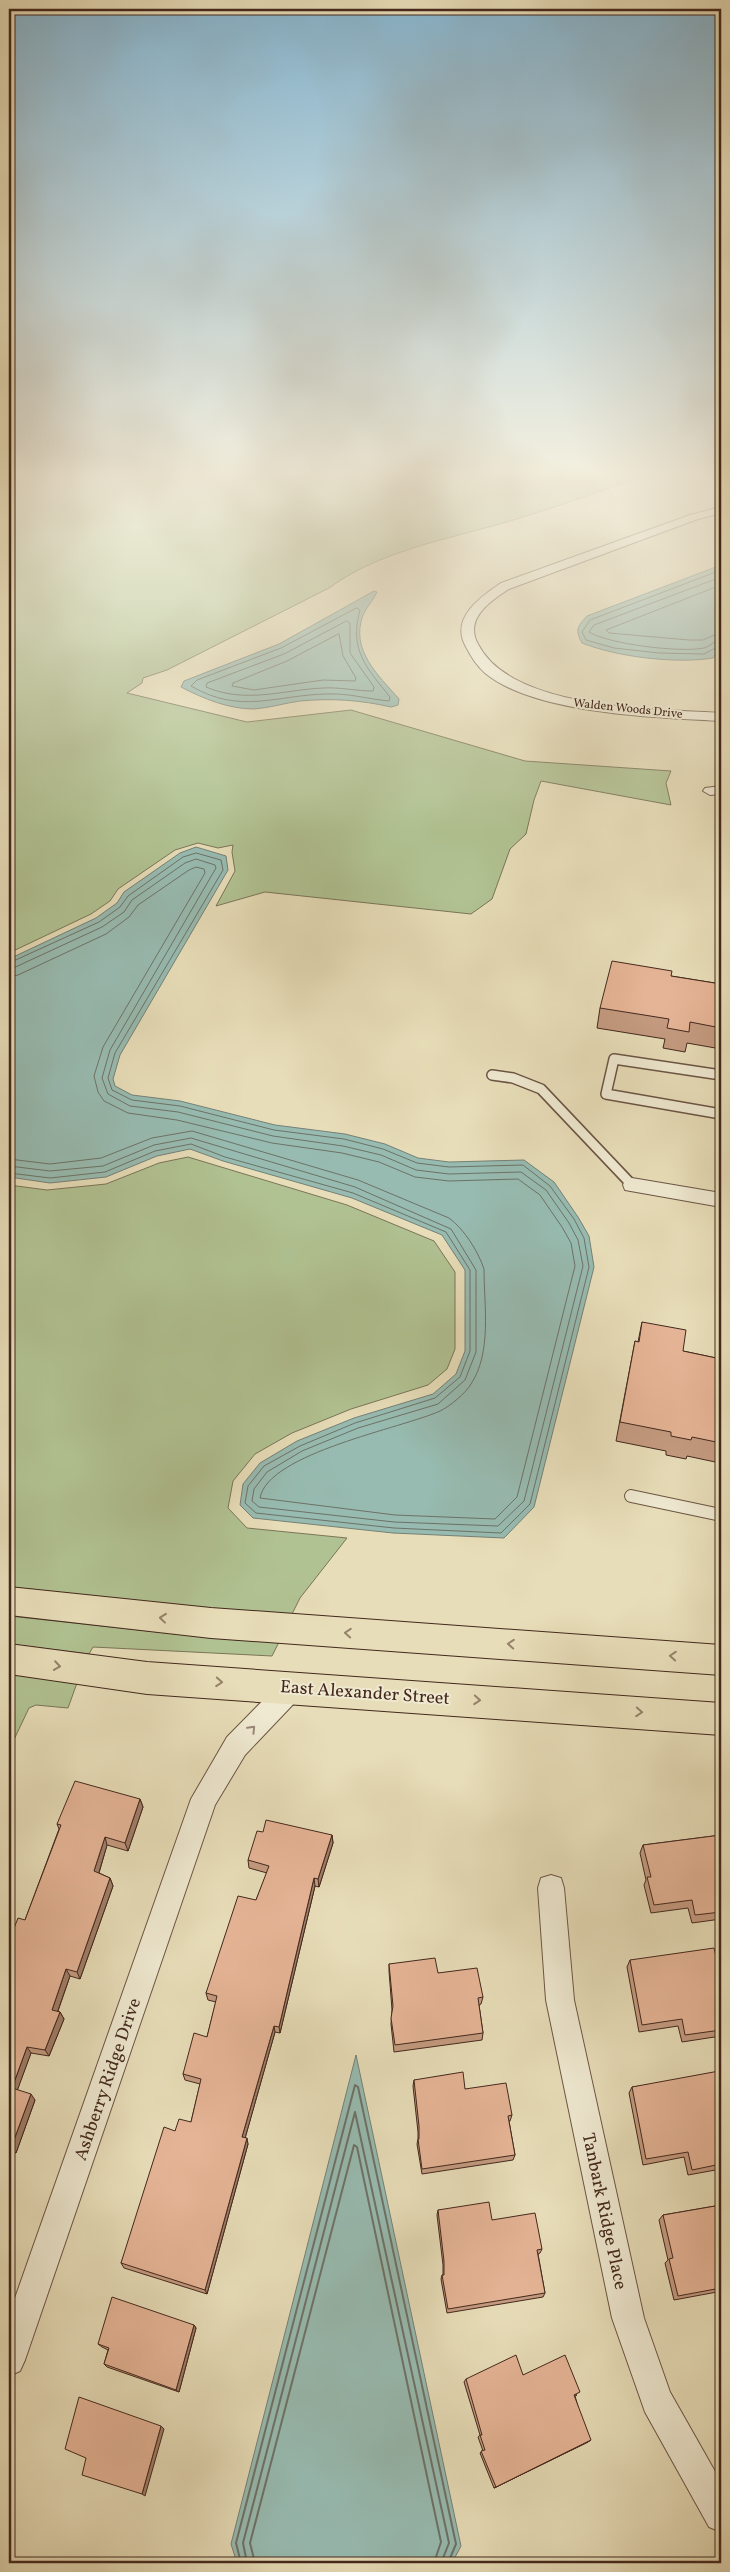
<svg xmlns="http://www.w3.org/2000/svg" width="730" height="2572" viewBox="0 0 730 2572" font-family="Vollkorn,serif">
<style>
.green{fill:#b1c292;stroke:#7a7558}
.water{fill:#97bbb1;stroke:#758076}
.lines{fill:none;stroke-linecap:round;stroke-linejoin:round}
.shore-far1{stroke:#6d7267;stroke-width:1}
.shore{stroke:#6d7267;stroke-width:2}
.service-far1-casing{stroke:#6c5544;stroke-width:12}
.service-casing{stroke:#6c5544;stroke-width:14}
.minor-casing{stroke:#6c5544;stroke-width:2}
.primary-casing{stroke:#43281d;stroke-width:2}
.service-far1{stroke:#efe9d1;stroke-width:9}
.service{stroke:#efe9d1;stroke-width:12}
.minor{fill:#efe9d1;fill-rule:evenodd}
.primary{fill:#e7ddb8;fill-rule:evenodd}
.wall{fill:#c59b81;stroke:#43281d}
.shaded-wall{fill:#a07e69;stroke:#43281d}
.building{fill:#e5b496;stroke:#43281d}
.oneway{stroke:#95826a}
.oneway2{stroke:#987}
.labels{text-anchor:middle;stroke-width:4;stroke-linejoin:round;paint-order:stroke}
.far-street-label{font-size:12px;fill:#43281d;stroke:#efe9d1}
.near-street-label{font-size:18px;fill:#43281d;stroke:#efe9d1}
</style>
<rect width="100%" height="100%" fill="#e7ddb8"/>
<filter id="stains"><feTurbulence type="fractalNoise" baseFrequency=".004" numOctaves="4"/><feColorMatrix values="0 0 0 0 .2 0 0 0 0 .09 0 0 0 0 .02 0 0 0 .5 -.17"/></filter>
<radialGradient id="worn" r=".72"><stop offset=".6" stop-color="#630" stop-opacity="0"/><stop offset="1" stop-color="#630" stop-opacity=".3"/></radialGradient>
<path class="green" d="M9,471H661C614,485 567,504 520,518C456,538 384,548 329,588L167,670L143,678L142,683L127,693L247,722L351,710L525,761L671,771L666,783L671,805L541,781L534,800L526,834L510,849L492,899L471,914L265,892L216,906L235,871L232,852L233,845L218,848L198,843L175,850L118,889L110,901L91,914L9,953Z
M188,1157L347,1205L434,1241L455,1272V1349L447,1369L428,1385L351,1409L292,1433L255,1454L233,1481L228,1508L247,1528L347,1538L300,1598L292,1614L214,1609L9,1587V1185L47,1190L106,1184L159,1163Z
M9,1616L194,1636L279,1642L272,1656L93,1647L89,1654L9,1644Z
M9,1674L77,1683L68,1708L36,1705L29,1708L9,1750Z"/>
<path class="water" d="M721,565V646L713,658C676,664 617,657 582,643C575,630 577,627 587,616Z
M374,591L377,592C373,601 367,606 363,615C350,650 378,675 399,699L398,705L391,707C361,700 331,698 300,701C285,703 269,708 254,709C229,709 204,699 181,687L184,681L279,644Z
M196,847L226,856L228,870L120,1055L113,1079L115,1086L132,1095L180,1101L275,1125L345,1134L385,1144L418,1158L449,1162L524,1160L554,1182L578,1217L589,1236L594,1267L534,1507L504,1538L393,1533L253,1518L240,1505L243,1484L260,1463L297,1441L354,1418L433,1394L456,1374L465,1351V1270L442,1235L352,1198L223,1161L190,1149L157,1156L106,1177L50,1183L9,1177V959L96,918L117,903L124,892L180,853Z
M356,2055L461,2546L452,2563H237L231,2544Z"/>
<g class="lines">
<path class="shore-far1" d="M721,570L590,620L582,632L586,640L614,648L659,653L704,654L721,645
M721,577L594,625L589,632C608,644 681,653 704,648C710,646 715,641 721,639
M721,585L606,630L609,633L689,640H703L721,632
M357,608L360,610C349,650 366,667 390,697L389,701C368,699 348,693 327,694C275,695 241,715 191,686L197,680L281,648Z
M347,621L350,623V653L374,687L373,691C356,691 340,687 323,688C282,690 246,704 206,687L207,683L284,654Z
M339,634L343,656L356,678L355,681L323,680L254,690L232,686L233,683L287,661Z
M9,963L99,922L120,907L128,896L183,857L196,853L221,860L223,870L115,1053L108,1078L112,1090L132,1100L180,1106L274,1130L344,1139L383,1149L417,1163L449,1167L523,1165L550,1186L574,1219L584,1238L589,1267L530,1504L501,1533L394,1528L256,1513L245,1503L248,1486L264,1466L300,1446L355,1423L435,1398L460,1377L470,1351V1270L446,1232L353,1193L225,1157L191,1144L155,1151L105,1172L50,1178L9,1173
M9,970L102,927L124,912L132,900L185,863L196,859L215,865L216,868L110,1050L102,1078L108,1094L130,1106L178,1112L273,1136L343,1146L381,1155L416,1170L449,1174L521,1172L546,1190L569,1223L578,1240L583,1266L524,1501L498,1526L394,1522L259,1507L252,1501L254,1489L267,1472L302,1451L358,1428L438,1404L465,1380L476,1352V1270L451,1229L355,1187L191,1138L154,1145L103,1166L50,1171L9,1166
M9,977L18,975L106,934L129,917L138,905L189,870L196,867L204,869L205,873L103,1047L94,1076L98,1092L104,1101L128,1113L177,1120L272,1143L342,1153L379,1162L415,1177L449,1181L518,1179L540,1195L562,1227L571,1243L575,1266L517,1497L495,1519L395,1515L260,1498C268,1453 403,1428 440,1411C449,1407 466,1393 471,1384C492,1352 484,1306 484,1269C478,1251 464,1229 449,1218L358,1180L192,1131L152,1138L101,1158L50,1164L9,1159"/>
<path class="shore" d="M241,2563L236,2543L355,2085L358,2087L456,2544L448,2563
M247,2563L243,2543L355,2112L449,2543L441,2563
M255,2563L250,2543L354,2145L357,2147L441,2542L434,2563"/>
<g class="service-far1-casing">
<path id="service-far1" d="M492,1075L513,1078L541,1089L632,1185
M721,1075L614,1059L606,1094L721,1114"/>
</g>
<g class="service-casing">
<path id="service" d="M631,1496L721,1515"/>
</g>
<g class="minor-casing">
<path id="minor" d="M721,507V513L698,519L509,589C490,601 464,619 478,644C511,710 656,709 721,713V721C659,718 534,714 485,673C477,666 470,655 465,645C451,618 480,597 501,583L690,515Z
M721,786V794L710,795L703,791L705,788Z
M632,1178L721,1193V1207L625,1190L623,1185L625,1180Z
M293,1676L302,1679L305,1687L302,1695L245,1755L215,1805L25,2360L20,2371L9,2376V2315L191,1799L227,1737L284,1679Z
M551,1875L561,1878L564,1888L574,2000L644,2318L670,2392L721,2482V2532L709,2527L645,2412L612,2318L546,2000L538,1888L541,1878Z"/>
</g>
<g class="primary-casing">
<path id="primary" d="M9,1587L211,1608L721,1645V1675L211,1638L9,1615Z
M9,1644L147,1662L721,1703V1735L147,1694L9,1674Z"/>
</g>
<use href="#service-far1" class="service-far1"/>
<use href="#service" class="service"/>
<use href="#minor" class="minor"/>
<use href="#primary" class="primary"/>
</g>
<path class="wall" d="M671,976L721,984V1049L687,1043L685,1052L663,1048L665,1039L597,1028L600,1008Z
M642,1322L683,1351L721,1359V1459L720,1463L687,1456L686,1459L666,1455V1451L616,1441L635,1341L638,1342Z
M140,1799L143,1807L128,1851L107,1845L99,1873L110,1878L113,1886L80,1979L70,1976L58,2011L60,2012L64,2019L49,2056L31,2053L17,2090L35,2100L16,2153L9,2151V1941L25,1920L59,1829L57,1824Z
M332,1835L333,1843L319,1887L315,1886L280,2033L275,2032L245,2138L248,2144L207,2294L124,2268L121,2263L175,2131L191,2122L200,2084L185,2080L183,2074L207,2037L216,2002L208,2000L206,1993L256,1900L267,1873L249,1868L248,1860Z
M721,1835V1919L692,1923L688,1908L651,1913L644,1885L646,1880L640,1853L643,1845Z
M630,1960L721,1978V2036L682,2042L678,2026L639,2032L627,1967Z
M389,1964L438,1973L483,1997L481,2004L479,2005L483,2033L482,2040L394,2052L391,2024L392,2010L389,1971Z
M721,2076V2169L688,2175L684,2157L643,2165L629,2093L632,2087Z
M414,2080L465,2089L512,2115L510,2121H509L515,2155L513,2160L422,2174L417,2144L418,2139V2132L413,2086Z
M721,2205V2310L717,2292L674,2300L665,2263L668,2260L659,2220L663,2215Z
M438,2210L492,2220L542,2249L540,2253L538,2254L545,2293L543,2297L447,2313L441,2279L442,2275H443V2265L437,2215Z
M194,2325L196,2328L179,2392L107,2367L104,2364L108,2350L102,2347L98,2344Z
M523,2375L577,2395L575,2396L588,2442L494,2488L480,2453L483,2451L478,2437L480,2435L464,2382L466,2379Z"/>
<path class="shaded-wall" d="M140,1799L143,1807L128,1851L125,1843Z
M332,1835L333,1843L319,1887L318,1879Z
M105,1837L107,1845L97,1879L94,1871Z
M110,1878L113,1886L80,1979L77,1972Z
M314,1878L315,1886L280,2033L279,2027Z
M66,1969L70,1976L56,2016L52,2010Z
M60,2012L64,2019L49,2056L45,2050Z
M274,2026L275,2032L244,2142L242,2137Z
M27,2047L31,2053L16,2094L12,2088Z
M31,2094L35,2100L16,2153L11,2148Z
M247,2138L248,2144L207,2294L205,2290Z
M194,2325L196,2328L179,2392L176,2390Z
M161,2426L164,2429L145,2496L142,2494Z
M591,2440L588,2442L494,2488L496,2487Z"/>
<path class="building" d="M612,961L672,971L671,976L721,984V1028L690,1022L689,1032L667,1028L669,1019L600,1008Z
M642,1322L686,1330L683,1351L721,1359V1443L692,1437L691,1440L671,1436V1432L620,1422L635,1341L639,1342Z
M75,1781L140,1799L125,1843L105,1837L94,1871L110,1878L77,1972L66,1969L52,2010L60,2012L45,2050L27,2047L12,2088L31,2094L11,2148L9,2147V1941L18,1918L25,1920L61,1825L57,1824Z
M266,1820L332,1835L318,1879L314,1878L279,2027L274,2026L242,2137L247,2138L205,2290L121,2263L164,2127L175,2131L179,2119L191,2122L201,2079L183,2074L194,2033L207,2037L217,1996L206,1993L238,1896L256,1900L269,1866L248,1860L257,1831L263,1832Z
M721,1835V1912L695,1915L692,1900L654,1905L647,1877H651L643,1845Z
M714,1948L721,1978V2030L685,2035L682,2019L642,2025L630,1960Z
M435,1958L438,1973L477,1968L483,1997L478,1998L483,2033L395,2045L391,2018L393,2006L389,1964Z
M719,2071L721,2076V2164L692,2170L688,2152L646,2159L632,2087Z
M463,2072L465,2089L506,2083L512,2115L508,2116L515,2155L422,2169L418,2139H419V2126L414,2080Z
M489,2202L492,2220L535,2213L542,2249L537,2250L545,2293L448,2309L442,2275H444V2261L438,2210Z
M721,2205V2288L678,2296L669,2259L673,2258L663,2215Z
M112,2297L194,2325L176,2390L104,2364L109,2348L98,2344Z
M516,2355L523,2375L565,2355L580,2392L574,2395L591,2440L496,2487L481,2451L485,2450L480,2435H482L466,2379Z
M79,2397L161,2426L142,2494L82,2475L86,2458L65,2449Z"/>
<defs><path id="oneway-chevron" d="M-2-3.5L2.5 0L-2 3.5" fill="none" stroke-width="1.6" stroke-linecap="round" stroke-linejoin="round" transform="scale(1.25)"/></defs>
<g class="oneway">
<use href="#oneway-chevron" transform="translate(163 1618) rotate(-174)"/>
<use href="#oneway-chevron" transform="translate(348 1633) rotate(-176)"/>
<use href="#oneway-chevron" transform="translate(511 1644) rotate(-176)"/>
<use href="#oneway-chevron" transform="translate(673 1656) rotate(-176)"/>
<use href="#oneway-chevron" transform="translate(57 1666) rotate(8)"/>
<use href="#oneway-chevron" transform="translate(219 1682) rotate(4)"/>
<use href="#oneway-chevron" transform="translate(477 1700) rotate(4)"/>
<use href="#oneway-chevron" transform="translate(639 1712) rotate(4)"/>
</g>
<use class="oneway2" href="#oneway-chevron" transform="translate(252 1729) rotate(-46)"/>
<linearGradient id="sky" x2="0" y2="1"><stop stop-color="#87b7d2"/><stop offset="0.57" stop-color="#f4f0df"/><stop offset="1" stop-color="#f4f0df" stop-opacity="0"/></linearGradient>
<rect width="730" height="831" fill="url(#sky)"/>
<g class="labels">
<g class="far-street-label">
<text transform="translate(628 708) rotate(6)" y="4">Walden Woods Drive</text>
</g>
<g class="near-street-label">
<text transform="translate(365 1692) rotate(4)" y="6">East Alexander Street</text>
<text transform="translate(107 2079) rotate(-71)" y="6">Ashberry Ridge Drive</text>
<text transform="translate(605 2211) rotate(78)" y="6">Tanbark Ridge Place</text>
</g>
</g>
<rect width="730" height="2572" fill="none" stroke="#e7ddb8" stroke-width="30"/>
<rect x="10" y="10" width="710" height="2552" fill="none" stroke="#43281d" stroke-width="2.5"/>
<rect x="15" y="15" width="700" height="2542" fill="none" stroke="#43281d"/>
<rect width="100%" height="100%" filter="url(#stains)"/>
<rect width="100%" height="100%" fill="url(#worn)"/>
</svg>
